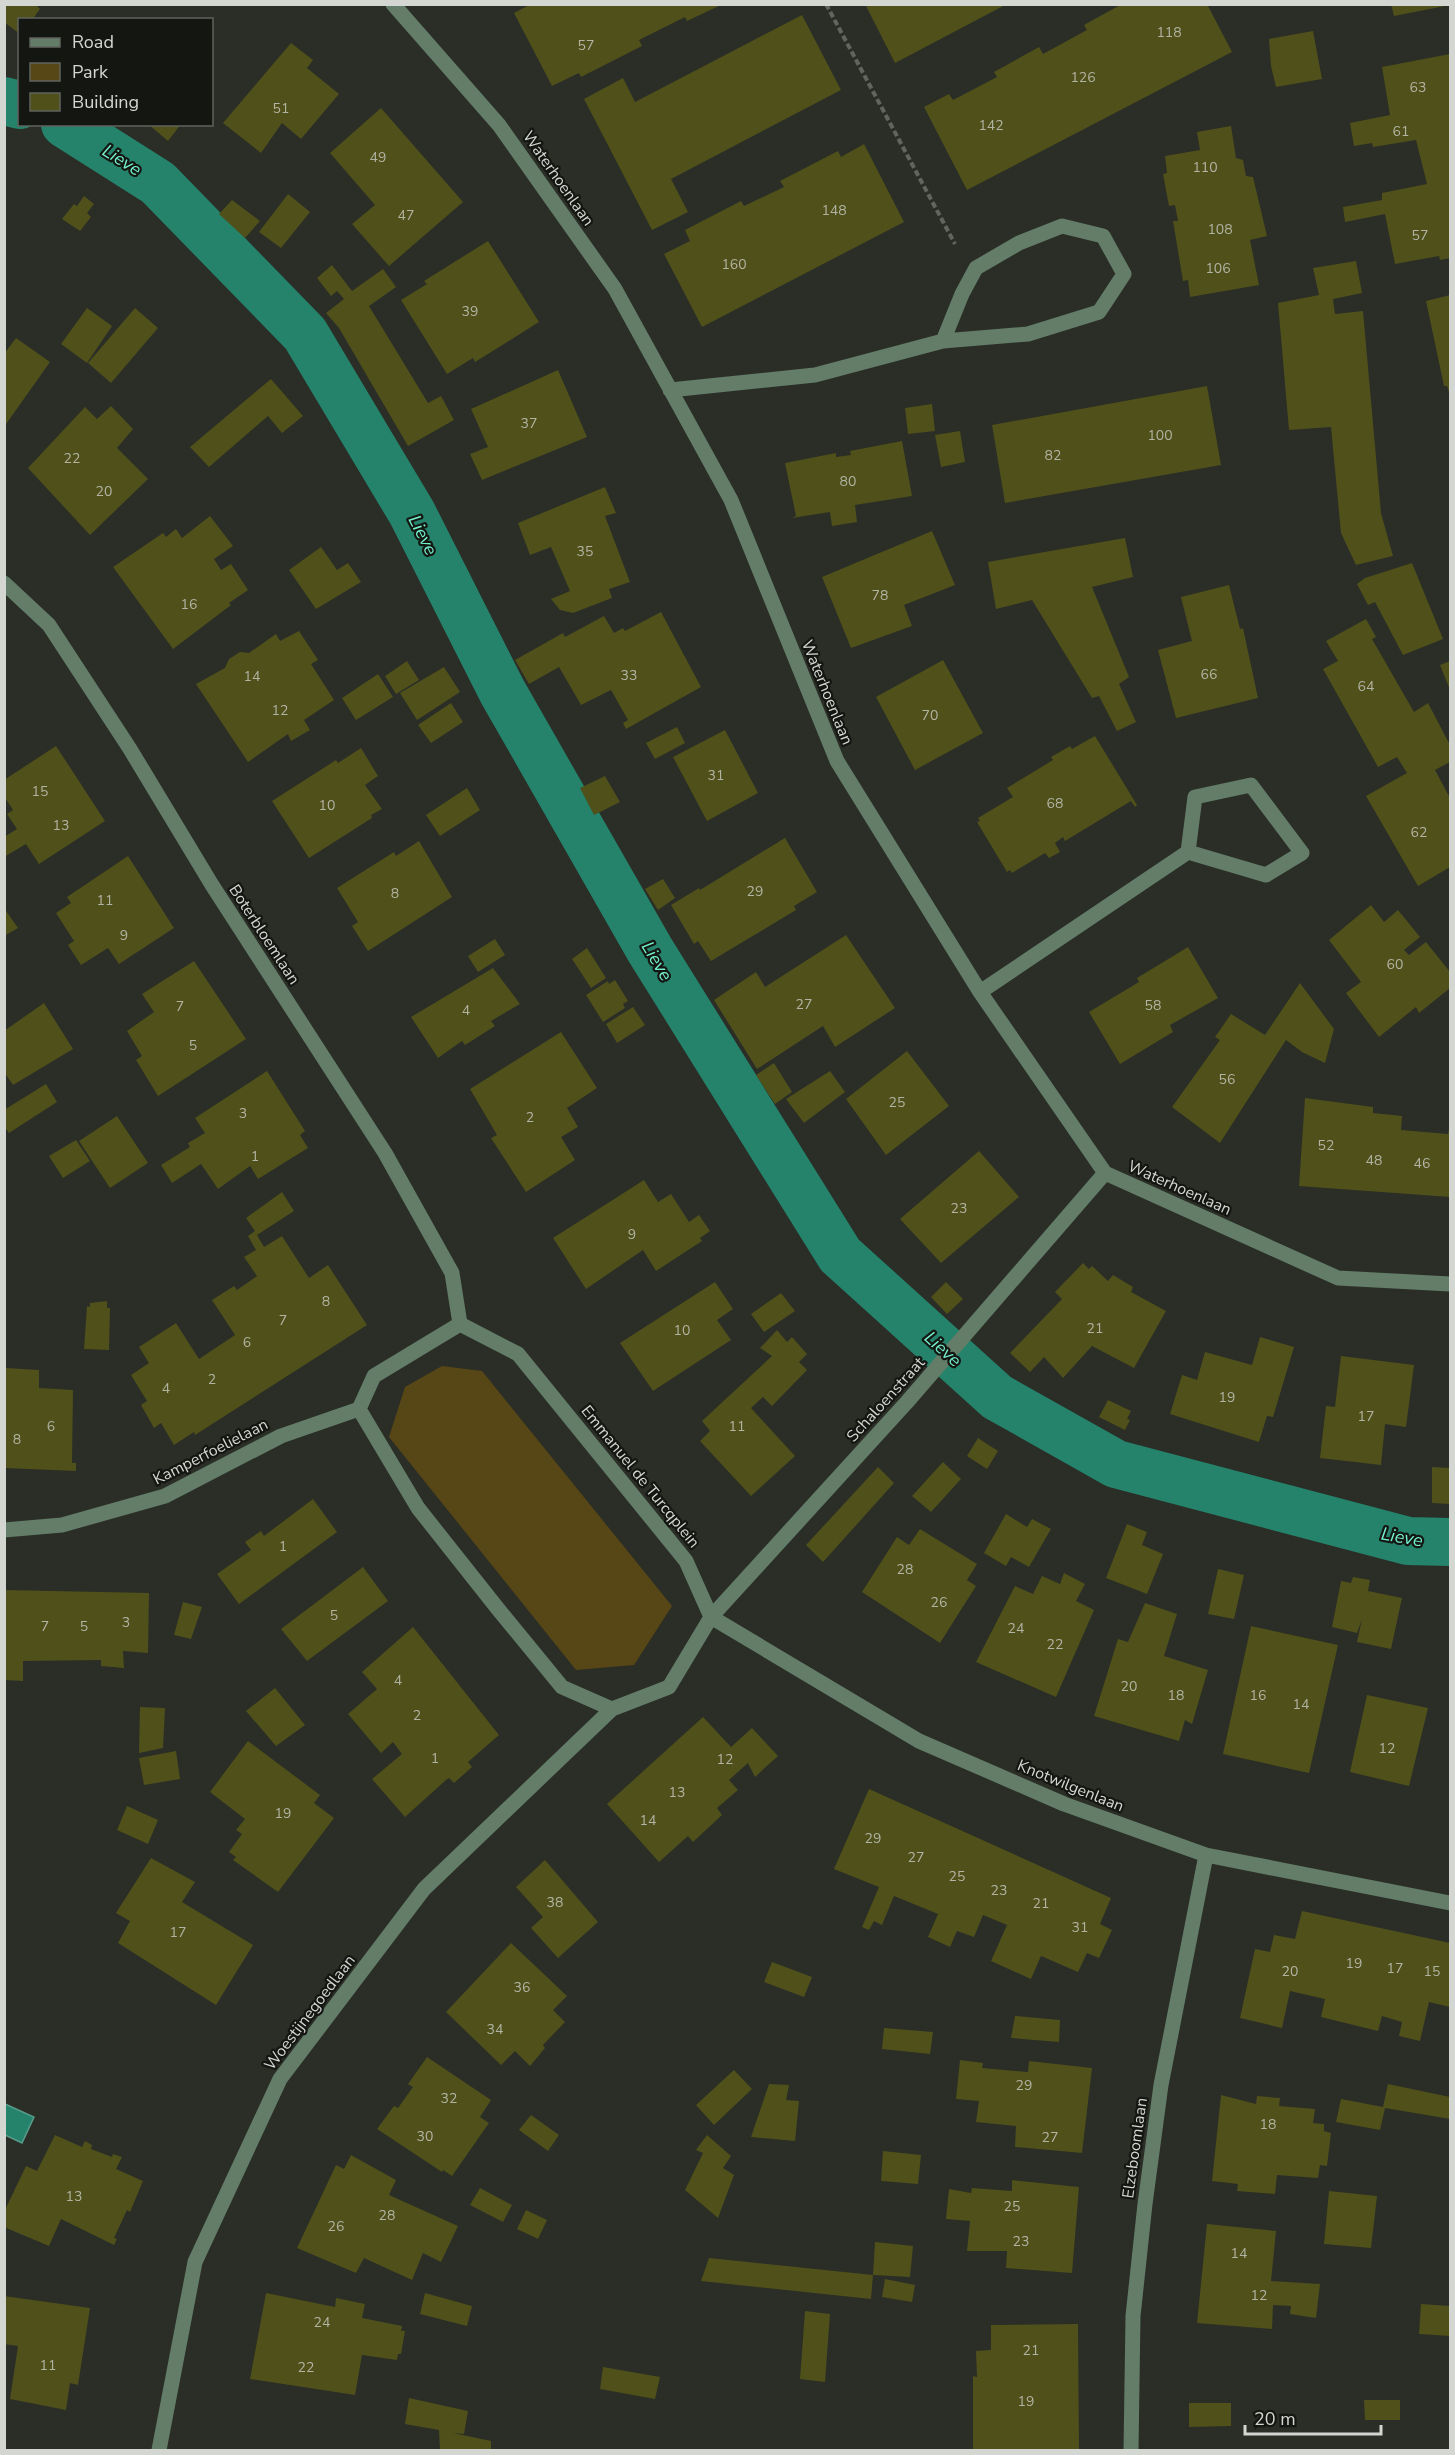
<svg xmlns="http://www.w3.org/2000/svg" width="1455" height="2455" viewBox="0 0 1455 2455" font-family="'Nunito Sans',sans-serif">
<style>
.green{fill:#574616}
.water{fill:#25836c;stroke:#599c8a;stroke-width:1.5}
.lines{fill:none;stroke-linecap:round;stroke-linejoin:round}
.canal{stroke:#25836c;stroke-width:48}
.building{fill:#4f501a}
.path{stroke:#61655e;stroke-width:4;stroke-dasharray:6 3;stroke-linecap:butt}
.minor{stroke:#637d69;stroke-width:15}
.labels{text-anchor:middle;stroke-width:4.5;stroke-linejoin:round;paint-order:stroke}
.number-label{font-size:14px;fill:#b2b4a3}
.street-label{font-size:16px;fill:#d3d6d1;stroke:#141612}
.water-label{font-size:18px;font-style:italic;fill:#73f1cd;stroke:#141612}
</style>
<rect width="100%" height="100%" fill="#2a2e26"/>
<path class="green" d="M442,1366L482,1371L672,1606L634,1665L576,1670L389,1437L405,1387Z"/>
<path class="water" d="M5,2104L34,2117L22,2143L5,2135Z"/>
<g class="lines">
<path class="canal" d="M4,101L20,105
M65,124L158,183L305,334L412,513L502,691L650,950L840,1255L997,1397L1116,1464L1408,1541L1450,1542"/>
</g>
<path class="building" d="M4,4H35L40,9L32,20H20V34L4,22Z
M531,4H721V5L687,21L685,17L639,40L642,46L581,77L579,73L552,86L514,13Z
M865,4H1007L895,63Z
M1122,4H1207L1232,52L967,190L924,107L949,94L953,100L997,77L994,72L1039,47L1043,54L1087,30L1084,25Z
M1391,4H1445V6L1394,16Z
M802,15L841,90L671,179L688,212L652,230L584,99L623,78L635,102Z
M1313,31L1322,79L1276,87L1271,66L1269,39Z
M291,43L313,60L307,68L339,94L301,139L282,123L261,153L223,123Z
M1450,54V258L1440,260L1439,256L1395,264L1385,214L1345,222L1343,207L1382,200V193L1427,184L1416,140L1373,147L1372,143L1354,146L1350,123L1390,115L1382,67Z
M381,108L463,202L389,266L352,224L375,205L330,153Z
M148,124H181L168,141Z
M1231,126L1236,158L1243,160L1246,176L1253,177L1267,236L1250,240L1259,285L1190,297L1188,280L1183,281L1173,221H1178L1175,205L1169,206L1163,174L1167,173L1165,156L1200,150L1197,132Z
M864,144L904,222L702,327L664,254L690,241L685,230L741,201L744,206L784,187L780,181L838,151L841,157Z
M288,194L310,212L281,248L259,232Z
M84,196L94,204L87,213L91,217L80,231L62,219L74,204L77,206Z
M232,200L260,221L245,238L219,214Z
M488,241L539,322L475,362L473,358L447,374L401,300L427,284L424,281Z
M1356,261L1362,293L1333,299L1335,314L1363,311L1381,513L1393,556L1356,565L1341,533L1331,427L1289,430L1278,303L1319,295L1313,268Z
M332,265L352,291L383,269L396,287L369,306L428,403L441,396L454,420L408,446L339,328L326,313L344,299L337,291L331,296L317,278Z
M1450,295V395L1447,386H1444L1426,301Z
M87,308L112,326L87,363L61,344Z
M135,308L158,328L111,383L88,363Z
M16,338L50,362L4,427V354Z
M558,370L587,437L482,480L470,454L488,447L471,409Z
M271,379L303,416L282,433L268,416L209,467L190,447Z
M1207,386L1221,465L1005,503L992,425Z
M932,404L935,431L908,434L905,408Z
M111,406L133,429L117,448L148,479L90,535L28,468L85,407L97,419Z
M960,431L965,462L941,467L935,435Z
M902,441L912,496L855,505L857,522L832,526L830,512L792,518L796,516L785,463L836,453V457L851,455L850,451Z
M605,487L616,513L605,516L630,582L609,589L612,598L573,613L560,610L551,599L570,591L551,547L530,555L518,523Z
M210,516L233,546L214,559L221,570L231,564L248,590L229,603L231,605L173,649L113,567L163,533L166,537L176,529L182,538Z
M932,531L955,585L904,605L912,626L851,648L822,577Z
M1125,538L1133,577L1092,587L1129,677L1119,684L1136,722L1117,731L1099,696L1092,698L1032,600L996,609L988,562Z
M321,547L337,570L348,563L361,582L316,609L289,570Z
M1412,563L1443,639L1403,655L1375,602L1368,605L1357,584L1365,578Z
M1229,585L1240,629L1243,628L1258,698L1176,718L1158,650L1192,641L1181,597Z
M661,612L701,687L626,729L623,723L628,720L611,690L581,705L559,667L529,684L515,660L563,633L565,637L604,616L614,633L623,628L625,631Z
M1366,619L1376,637L1372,639L1414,712L1428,703L1450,745V762L1435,770L1450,798V867L1418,886L1366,796L1407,773L1397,757L1378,767L1323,669L1338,661L1326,641Z
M299,631L318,660L311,664L334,700L304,720L310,730L291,741L288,734L248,762L196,684L225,668L229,659L240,652L249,653L276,634L280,641Z
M943,660L983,733L915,770L876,697Z
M407,661L419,680L396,694L385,676Z
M1450,661V690L1440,665Z
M444,667L460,692L417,720L400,693Z
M378,674L393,697L356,720L342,698Z
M451,703L463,722L431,743L418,725Z
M677,727L685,743L655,759L646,743Z
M725,730L758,793L707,821L673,757Z
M1095,736L1137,805L1135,807L1131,801L1065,841L1063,837L1055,843L1060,852L1049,858L1045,853L1012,873L1010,870L1007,872L977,822L980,821L978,818L1013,797L1007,788L1053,760L1051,757L1070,746L1072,749Z
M56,746L105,821L39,864L26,844L4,857V837L17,829L7,814L13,810L4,796V780Z
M361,748L378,776L365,785L382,809L371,815L372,818L309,858L272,801L336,760L338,763Z
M605,776L620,802L594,815L580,788Z
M467,788L480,810L440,836L426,815Z
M785,838L817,892L794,906L796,910L711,961L698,941L694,944L671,905L699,888L700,890Z
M419,841L452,897L368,951L352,926L358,922L337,888L394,852L396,856Z
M128,856L174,928L119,964L108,948L81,965L68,945L74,941L56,913L71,903L67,897Z
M663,879L675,898L658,910L645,889Z
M1371,905L1384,922L1398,910L1420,937L1404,950L1409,955L1426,942L1450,972V988L1419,1013L1416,1007L1379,1037L1346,993L1361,982L1329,940Z
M4,908L18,928L4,936Z
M846,935L895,1008L835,1047L823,1026L757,1069L714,1000L756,972L765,987Z
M495,939L505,955L478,972L468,956Z
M1188,947L1218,998L1170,1025L1173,1032L1120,1064L1089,1012L1139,982L1137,978Z
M587,948L606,978L591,988L572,959Z
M194,961L246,1039L158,1096L136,1060L142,1056L127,1031L154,1012L142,994Z
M493,968L520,1004L491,1021L495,1026L465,1045L462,1041L438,1058L411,1017Z
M615,980L628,1001L623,1004L625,1008L603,1022L586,995L608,981L609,984Z
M1300,983L1334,1029L1325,1063L1302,1052L1286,1040L1220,1143L1172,1107L1220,1040L1215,1037L1231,1014L1265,1035Z
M44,1003L73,1049L13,1085L4,1072V1031Z
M633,1007L645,1025L617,1043L606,1024Z
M561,1032L597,1088L567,1108L578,1127L561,1137L575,1160L526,1192L491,1138L497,1135L470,1089Z
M907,1051L949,1106L886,1155L846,1099Z
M774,1063L792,1092L775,1104L756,1075Z
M267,1071L305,1131L300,1135L308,1148L258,1179L250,1166L218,1189L201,1164L172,1183L161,1165L190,1147L188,1143L205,1133L195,1118Z
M830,1071L845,1092L804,1123L786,1099Z
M46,1084L57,1102L9,1133L4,1126V1110Z
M1305,1098L1373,1107V1113L1402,1116L1401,1130L1448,1134L1450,1123V1197L1299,1186Z
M117,1116L148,1163L110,1188L79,1141Z
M76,1140L90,1161L63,1178L49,1156Z
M979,1151L1019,1197L941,1263L900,1219Z
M644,1180L658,1202L671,1194L689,1222L699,1215L710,1231L700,1238L702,1241L656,1271L643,1250L586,1289L553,1238Z
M282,1192L294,1211L257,1235L264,1247L282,1236L309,1278L328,1265L367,1325L206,1428L195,1435L194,1432L174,1445L161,1423L154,1428L141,1405L147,1401L131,1375L149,1363L139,1347L176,1323L199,1359L235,1335L212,1300L234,1286L237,1290L257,1276L244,1257L256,1250L248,1236L255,1231L246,1218Z
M1083,1263L1089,1269L1092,1266L1108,1281L1113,1275L1133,1287L1131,1292L1166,1311L1134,1368L1092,1346L1063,1378L1044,1357L1030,1372L1010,1353L1062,1299L1055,1292Z
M715,1282L733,1309L717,1320L731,1340L653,1391L620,1343Z
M946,1282L963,1299L947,1314L931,1297Z
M781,1293L795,1311L764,1332L751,1314Z
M107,1301V1308H110L109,1350L84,1349L87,1306L90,1307V1303Z
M777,1330L787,1342L792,1337L807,1354L799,1362L807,1370L772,1406L763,1397L751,1408L795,1456L751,1496L700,1441L710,1431L702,1421L772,1356L760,1348Z
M1260,1337L1294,1347L1273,1417L1267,1416L1259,1442L1170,1414L1182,1375L1197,1380L1205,1352L1252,1365Z
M1341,1356L1414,1365L1406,1427L1385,1424L1381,1465L1320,1458L1326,1406L1335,1407Z
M6,1368L39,1370V1388L73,1390L72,1463H76V1471L4,1468Z
M1108,1400L1131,1411L1127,1419L1130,1420L1125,1430L1099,1417Z
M978,1438L998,1451L987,1469L967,1456Z
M943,1462L961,1479L931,1512L912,1496Z
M878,1467L894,1483L823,1562L806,1545Z
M1432,1467L1450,1468V1504L1432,1503Z
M313,1499L337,1532L239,1604L217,1574L251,1550L245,1542L261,1531L264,1536Z
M1006,1514L1027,1527L1032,1519L1051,1529L1029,1567L1011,1557L1006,1566L984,1553Z
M1127,1524L1147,1532L1142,1545L1163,1554L1147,1594L1106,1578Z
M920,1529L977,1564L967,1580L976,1586L940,1643L862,1592L897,1537L909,1545Z
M363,1567L388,1601L307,1661L281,1629Z
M1218,1569L1244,1575L1234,1619L1208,1614Z
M1064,1573L1085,1584L1076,1601L1094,1610L1056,1697L976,1662L1015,1586L1033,1594L1042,1576L1060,1584Z
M1353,1577L1370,1580L1368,1591L1402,1598L1391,1649L1357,1642L1362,1619L1357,1633L1332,1627L1341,1581L1351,1583Z
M4,1590L149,1593L148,1653L123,1651L124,1668L101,1666V1660L23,1661V1681L4,1680Z
M183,1602L202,1607L191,1639L174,1635Z
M1145,1603L1177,1614L1164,1656L1208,1670L1192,1724L1185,1720L1179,1741L1094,1716L1118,1639L1128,1642Z
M1251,1626L1338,1645L1309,1773L1223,1754Z
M413,1627L499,1735L468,1762L472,1767L454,1783L449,1778L446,1780L405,1817L372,1779L402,1754L393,1742L381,1753L348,1714L377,1689L362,1672Z
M275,1688L305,1725L276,1746L246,1711Z
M1367,1695L1428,1708L1409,1786L1350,1772Z
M140,1707L165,1708L163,1748L139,1753Z
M703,1717L731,1747L752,1728L778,1756L755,1777L748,1763L729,1780L738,1790L717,1808L722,1815L693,1842L688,1836L659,1862L607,1804Z
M248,1741L320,1795L314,1803L334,1818L278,1892L233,1860L236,1857L229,1852L242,1834L236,1830L245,1819L210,1792Z
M176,1751L180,1779L144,1785L139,1758Z
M869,1789L1111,1898L1100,1924L1112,1930L1099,1958L1087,1953L1078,1972L1041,1956L1031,1979L991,1961L1007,1925L983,1915L974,1937L957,1931L950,1947L928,1937L938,1914L894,1896L882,1925L874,1921L869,1930L862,1927L879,1887L834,1869Z
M127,1806L158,1820L148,1844L117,1830Z
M151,1858L195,1882L182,1902L253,1945L216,2005L118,1943L130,1921L116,1913Z
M545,1860L598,1922L558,1958L531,1928L543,1917L516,1887Z
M1302,1911L1450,1943V2007L1429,2002L1420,2041L1399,2036L1402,2022L1382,2016L1378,2031L1321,2017L1325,1999L1290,1991L1282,2028L1240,2018L1255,1949L1270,1952L1274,1935L1295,1939Z
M511,1943L567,1996L553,2010L565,2022L543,2045L545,2048L530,2066L515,2051L501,2065L446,2012Z
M772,1962L812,1977L804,1997L764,1982Z
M1015,2016L1060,2020L1059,2042L1011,2038Z
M884,2028L933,2032L930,2054L882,2049Z
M427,2057L491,2100L480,2117L489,2123L452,2176L443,2170L442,2172L377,2129L394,2106L398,2108L413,2087L408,2084Z
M960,2060L983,2063L982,2068L1028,2072L1029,2061L1092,2068L1082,2153L1015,2147L1016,2126L976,2122L979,2101L956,2099Z
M734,2070L752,2089L714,2125L696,2105Z
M769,2084L789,2085L786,2100L799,2101L795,2141L751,2137Z
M1388,2084L1450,2097V2119L1385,2108L1380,2130L1336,2122L1341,2099L1383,2107Z
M1221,2095L1256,2104L1257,2096L1280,2098L1279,2106L1315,2109L1313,2123L1324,2124V2131L1331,2133L1327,2166L1320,2165L1318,2178L1277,2175L1275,2194L1237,2191L1238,2184L1212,2181Z
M531,2115L559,2135L548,2151L519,2130Z
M55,2135L82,2147L85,2141L92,2145L91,2149L112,2157L113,2154L122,2157L116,2169L143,2181L130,2212L127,2210L114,2238L117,2239L114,2245L61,2219L49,2246L4,2227V2212L26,2166L37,2171Z
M707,2135L731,2156L723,2168L734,2175L718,2218L685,2190L703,2153L696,2150Z
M883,2151L921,2155L918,2184L881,2181Z
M351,2155L396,2180L389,2195L458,2226L441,2262L423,2253L412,2280L364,2258L356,2273L297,2248L336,2165L344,2169Z
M1012,2180L1079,2187L1072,2273L1006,2268L1007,2251H967L970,2221L946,2219L949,2189L971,2193L972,2188L1012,2191Z
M480,2188L512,2205L503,2222L470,2205Z
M1329,2191L1377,2196L1371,2248L1324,2244Z
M526,2210L547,2220L538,2239L517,2229Z
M1207,2224L1276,2231L1271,2281L1320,2284L1316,2318L1290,2314L1291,2306L1273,2305L1272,2329L1197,2323Z
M875,2242L913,2246L910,2277L873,2275L871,2299L701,2281L709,2258L873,2275Z
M885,2279L915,2285L912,2302L882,2297Z
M266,2293L335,2307L336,2298L365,2304L362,2318L402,2326L401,2331H405L401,2354H398L397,2360L362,2355L355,2395L250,2379Z
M425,2293L472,2306L467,2326L420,2314Z
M4,2296L90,2308L78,2385L70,2383L66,2410L10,2399L18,2346L4,2344Z
M1421,2304L1450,2306V2336L1419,2334Z
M805,2311L830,2314L825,2382L800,2379Z
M1078,2324L1079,2450L973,2449V2376L977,2377L976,2351L991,2350V2325Z
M603,2367L660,2377L655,2399L600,2389Z
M409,2398L468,2411L464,2434L453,2433L491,2441V2450H440L439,2430L405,2424Z
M1364,2400H1400V2420H1365Z
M1189,2403H1231V2426L1189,2427Z"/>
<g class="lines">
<path class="path" d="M826,4L955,244"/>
<path class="minor" d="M393,4L499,125L615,289L731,500L837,761L980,992L1105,1173L1338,1278L1450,1284
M670,390L815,375L943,341L1028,334L1099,312L1124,274L1103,236L1062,226L1019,243L976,268L962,294L943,341
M4,583L49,625L130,749L212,885L385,1153L452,1273L460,1324
M980,992L1188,852L1266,875L1302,853L1251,785L1195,797L1188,852
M460,1324L518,1354L686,1561L711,1617
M359,1409L418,1508L498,1609L562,1687L612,1709
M359,1409L374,1376L460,1324
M4,1530L62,1525L165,1496L281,1436L359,1409
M711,1617L919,1741L1064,1804L1206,1855L1450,1903
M159,2450L195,2262L280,2079L424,1889L612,1709L669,1687L711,1617L907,1402L1105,1173
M1131,2450L1133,2316L1145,2204L1161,2085L1206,1855"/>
</g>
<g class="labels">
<g class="number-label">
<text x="1169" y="37">118</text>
<text x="586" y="50">57</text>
<text x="1083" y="82">126</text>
<text x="1418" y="92">63</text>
<text x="281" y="113">51</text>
<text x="991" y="130">142</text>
<text x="1401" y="136">61</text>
<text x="378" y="162">49</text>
<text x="1205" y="172">110</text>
<text x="834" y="215">148</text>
<text x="406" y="220">47</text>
<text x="1220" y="234">108</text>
<text x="1420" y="240">57</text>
<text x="734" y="269">160</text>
<text x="1218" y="273">106</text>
<text x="470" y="316">39</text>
<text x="529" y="428">37</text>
<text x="1160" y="440">100</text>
<text x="1053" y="460">82</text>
<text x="72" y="463">22</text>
<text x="848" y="486">80</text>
<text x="104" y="496">20</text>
<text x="585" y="556">35</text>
<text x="880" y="600">78</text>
<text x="189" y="609">16</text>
<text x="1209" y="679">66</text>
<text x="629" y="680">33</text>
<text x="252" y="681">14</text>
<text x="1366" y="691">64</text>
<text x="280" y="715">12</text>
<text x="930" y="720">70</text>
<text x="716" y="780">31</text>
<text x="40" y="796">15</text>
<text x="1055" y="808">68</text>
<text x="327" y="810">10</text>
<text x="61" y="830">13</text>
<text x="1419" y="837">62</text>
<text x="755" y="896">29</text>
<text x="395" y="898">8</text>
<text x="105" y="905">11</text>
<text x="124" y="940">9</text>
<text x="1395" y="969">60</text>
<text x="804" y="1009">27</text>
<text x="1153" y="1010">58</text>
<text x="180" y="1011">7</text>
<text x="466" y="1015">4</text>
<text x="193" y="1050">5</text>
<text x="1227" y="1084">56</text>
<text x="897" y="1107">25</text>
<text x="243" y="1118">3</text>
<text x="530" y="1122">2</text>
<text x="1326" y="1150">52</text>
<text x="255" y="1161">1</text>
<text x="1374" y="1165">48</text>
<text x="1422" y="1168">46</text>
<text x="959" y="1213">23</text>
<text x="632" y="1239">9</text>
<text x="326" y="1306">8</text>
<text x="283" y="1325">7</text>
<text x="1095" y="1333">21</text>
<text x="682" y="1335">10</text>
<text x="247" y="1347">6</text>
<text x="212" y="1384">2</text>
<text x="166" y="1393">4</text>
<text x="1227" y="1402">19</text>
<text x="1366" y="1421">17</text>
<text x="51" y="1431">6</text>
<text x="737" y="1431">11</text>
<text x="17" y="1444">8</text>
<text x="283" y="1551">1</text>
<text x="905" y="1574">28</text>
<text x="939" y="1607">26</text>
<text x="334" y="1620">5</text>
<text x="126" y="1627">3</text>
<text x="45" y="1631">7</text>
<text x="84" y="1631">5</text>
<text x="1016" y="1633">24</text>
<text x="1055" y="1649">22</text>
<text x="398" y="1685">4</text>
<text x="1129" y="1691">20</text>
<text x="1176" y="1700">18</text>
<text x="1258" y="1700">16</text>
<text x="1301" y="1709">14</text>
<text x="417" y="1720">2</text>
<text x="1387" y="1753">12</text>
<text x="435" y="1763">1</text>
<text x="725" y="1764">12</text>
<text x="677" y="1797">13</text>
<text x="283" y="1818">19</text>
<text x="648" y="1825">14</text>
<text x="873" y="1843">29</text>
<text x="916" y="1862">27</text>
<text x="957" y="1881">25</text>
<text x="999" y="1895">23</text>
<text x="555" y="1907">38</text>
<text x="1041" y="1908">21</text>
<text x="1080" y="1932">31</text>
<text x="178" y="1937">17</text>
<text x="1354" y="1968">19</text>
<text x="1395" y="1973">17</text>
<text x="1290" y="1976">20</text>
<text x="1432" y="1976">15</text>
<text x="522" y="1992">36</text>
<text x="495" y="2034">34</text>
<text x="1024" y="2090">29</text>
<text x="449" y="2103">32</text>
<text x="1268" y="2129">18</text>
<text x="425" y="2141">30</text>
<text x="1050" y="2142">27</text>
<text x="74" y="2201">13</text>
<text x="1012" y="2211">25</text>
<text x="387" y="2220">28</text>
<text x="336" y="2231">26</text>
<text x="1021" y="2246">23</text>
<text x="1239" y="2258">14</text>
<text x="1259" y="2300">12</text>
<text x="322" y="2327">24</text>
<text x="1031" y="2355">21</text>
<text x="48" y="2370">11</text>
<text x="306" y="2372">22</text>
<text x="1026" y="2406">19</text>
</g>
<g class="street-label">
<text transform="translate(559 178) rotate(55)" y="6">Waterhoenlaan</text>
<text transform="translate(828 692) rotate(68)" y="6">Waterhoenlaan</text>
<text transform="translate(265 934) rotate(57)" y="6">Boterbloemlaan</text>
<text transform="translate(1180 1187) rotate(24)" y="6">Waterhoenlaan</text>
<text transform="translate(885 1399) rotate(-48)" y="6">Schaloenstraat</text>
<text transform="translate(210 1451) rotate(-27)" y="6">Kamperfoelielaan</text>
<text transform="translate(641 1476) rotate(51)" y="6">Emmanuel de Turcqplein</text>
<text transform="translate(1071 1785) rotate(22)" y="6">Knotwilgenlaan</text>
<text transform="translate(309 2012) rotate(-53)" y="6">Woestijnegoedlaan</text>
<text transform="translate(1134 2148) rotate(-82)" y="6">Elzeboomlaan</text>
</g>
<g class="water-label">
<text transform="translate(122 160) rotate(32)" y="6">Lieve</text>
<text transform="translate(423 535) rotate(63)" y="6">Lieve</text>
<text transform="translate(657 961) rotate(59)" y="6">Lieve</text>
<text transform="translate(943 1349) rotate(42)" y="6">Lieve</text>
<text transform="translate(1402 1537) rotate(10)" y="6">Lieve</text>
</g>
</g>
<rect width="1455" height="2455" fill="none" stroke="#d3d6d1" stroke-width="12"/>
<rect x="18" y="18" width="195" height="108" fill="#141612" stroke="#60635e" stroke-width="1.5"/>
<rect x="30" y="38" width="30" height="9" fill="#637d69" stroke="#60635e" stroke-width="1.5"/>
<text x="72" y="48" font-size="18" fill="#d3d6d1">Road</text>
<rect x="30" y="63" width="30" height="18" fill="#574616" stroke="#60635e" stroke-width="1.5"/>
<text x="72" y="78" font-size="18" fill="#d3d6d1">Park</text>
<rect x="30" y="93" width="30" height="18" fill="#4f501a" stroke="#60635e" stroke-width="1.5"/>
<text x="72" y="108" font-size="18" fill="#d3d6d1">Building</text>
<path d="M1245 2425v9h136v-9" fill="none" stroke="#d3d6d1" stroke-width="3"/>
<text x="1254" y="2425" font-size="18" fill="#d3d6d1" stroke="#141612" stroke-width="4.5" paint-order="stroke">20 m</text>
</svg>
